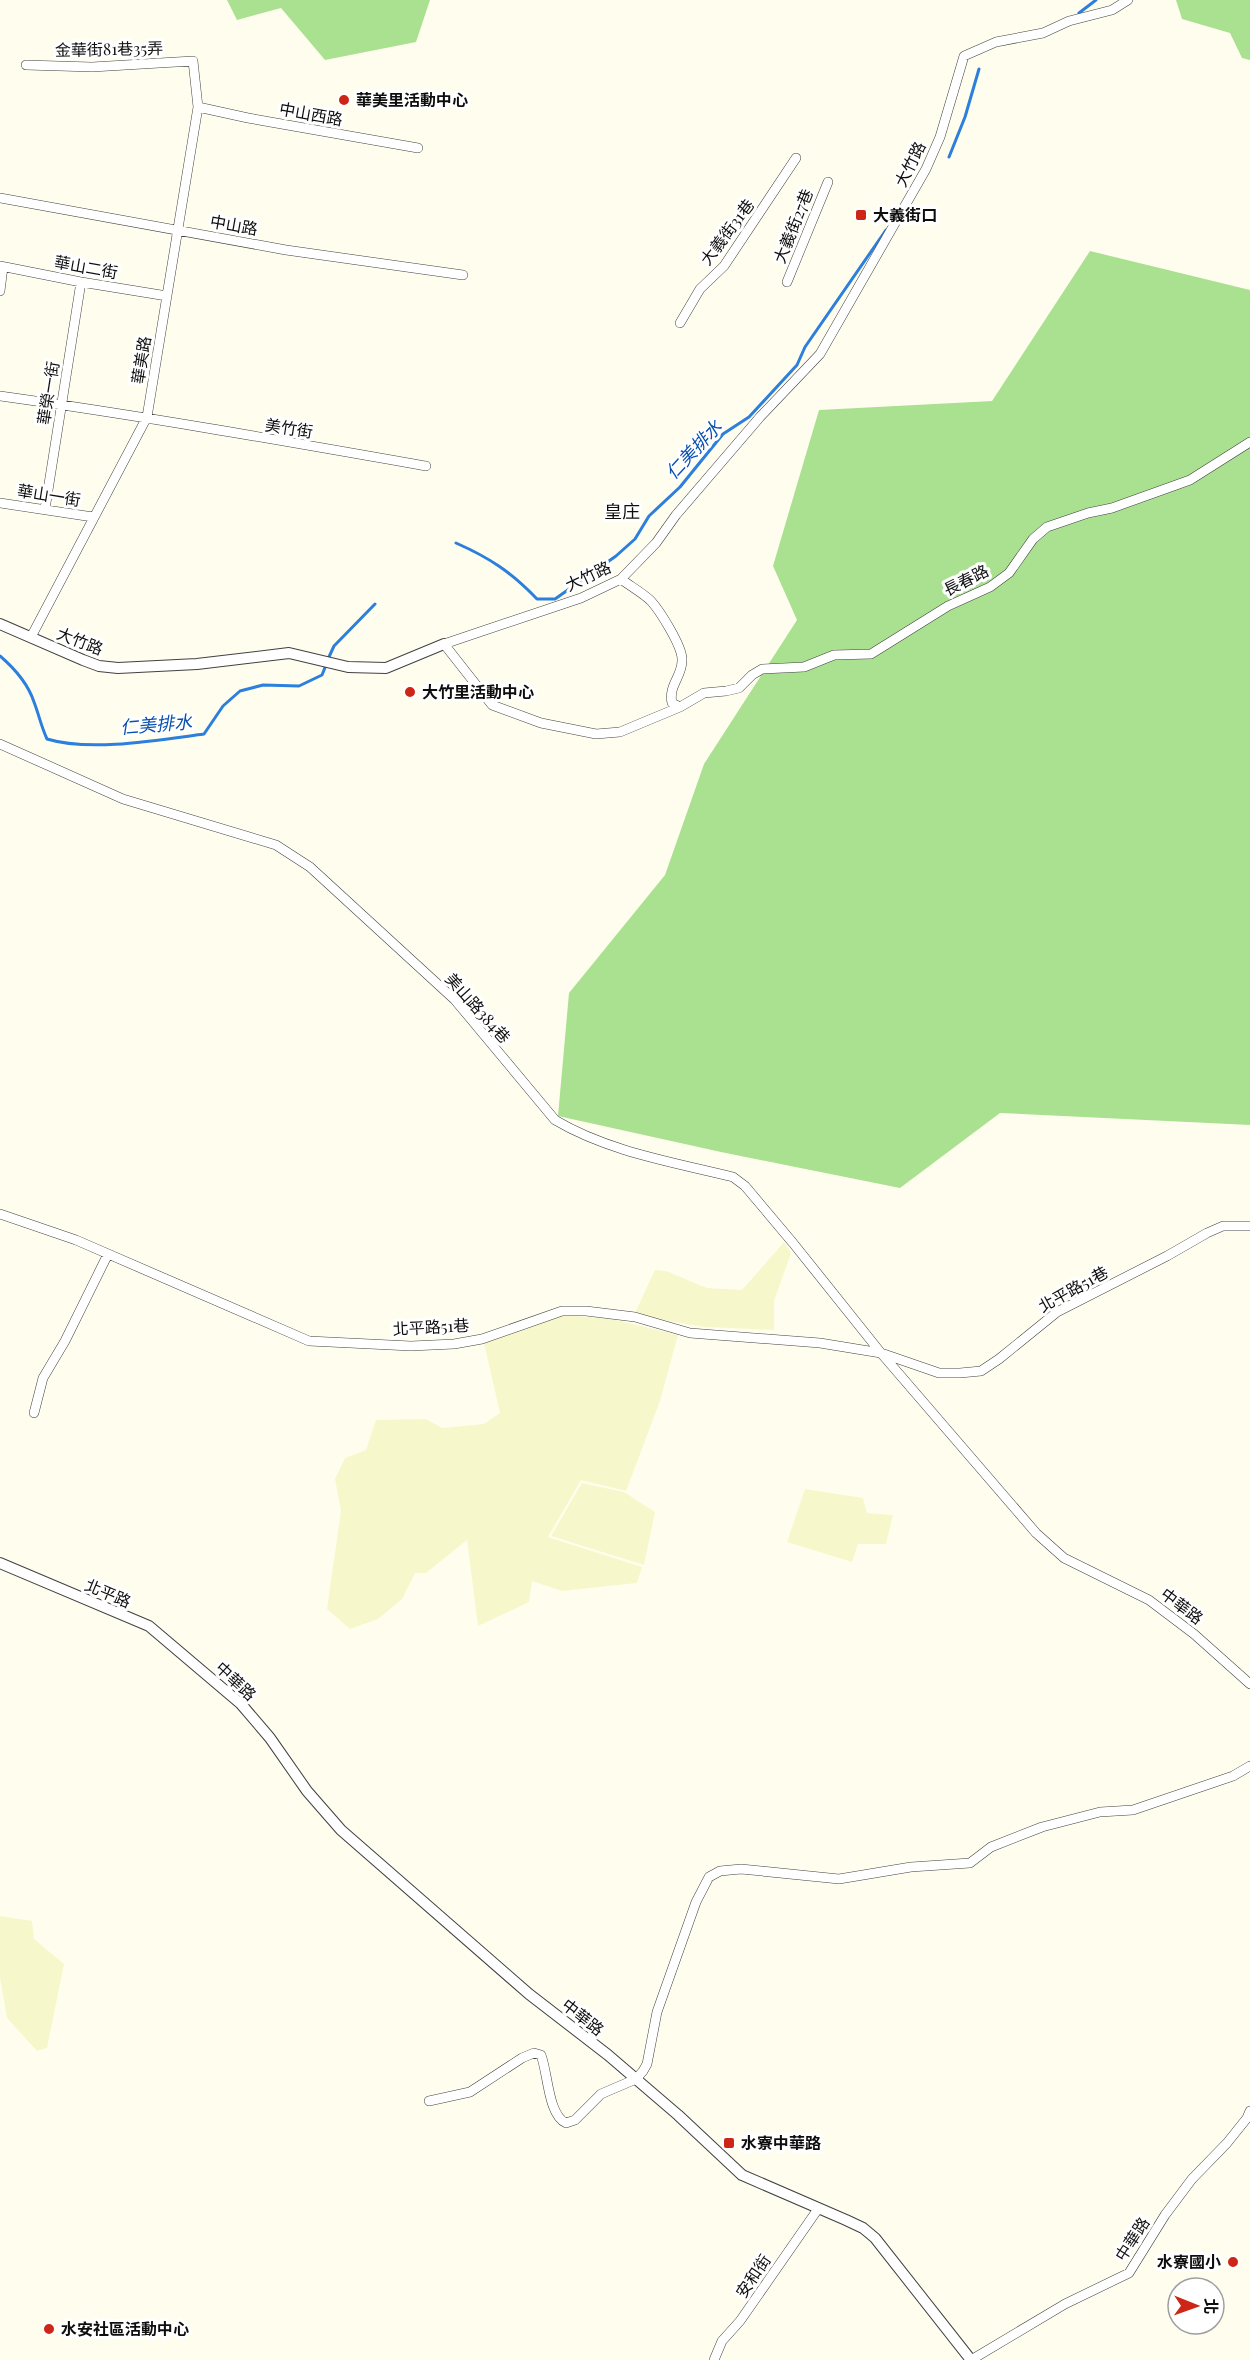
<svg xmlns="http://www.w3.org/2000/svg" width="1250" height="2360" viewBox="0 0 1250 2360" font-family="'Playfair Display','Noto Sans TC',serif">
<style>
.farmland{fill:#f6f8cb}
.forest{fill:#aae191}
.lines{fill:none;stroke-linecap:round;stroke-linejoin:round}
.stream{stroke:#2c7fdc;stroke-width:3}
.minor-casing{stroke:#414141;stroke-width:10}
.tertiary-casing{stroke:#414141;stroke-width:12}
.minor{stroke:#fff;stroke-width:9}
.tertiary{stroke:#fff;stroke-width:10}
.poi-dot{fill:#cd2516;stroke:#fff;stroke-width:2}
.labels{text-anchor:middle;stroke-width:6;stroke-linejoin:round;paint-order:stroke}
.street-label{font-size:16px;fill:#0e0e0e;stroke:#fff}
.poi-label{font-size:16px;font-weight:bold;fill:#0e0e0e;stroke:#fff;text-anchor:start}
.water-label{font-size:18px;font-style:italic;fill:#0950ad;stroke:#fff}
.neighbourhood-label{font-size:18px;fill:#0e0e0e;stroke:#fff}
</style>
<rect width="100%" height="100%" fill="#fffeee"/>
<path class="farmland" d="M784,1242L791,1253L774,1301V1330L704,1327L634,1315L655,1270L666,1271L707,1288L742,1290Z
M564,1315L612,1319L678,1335L660,1401L626,1491L581,1480L548,1537L642,1567L637,1583L562,1591L532,1581L529,1602L478,1626L467,1540L426,1573H415L402,1599L378,1619L350,1629L327,1609L341,1511L335,1479L345,1458L366,1450L376,1420L426,1419L442,1428L484,1424L500,1413L484,1343Z
M582,1483L624,1492L655,1512L644,1565L551,1536Z
M805,1489L863,1498L867,1513L893,1515L886,1544H858L852,1562L787,1542Z
M0,1916L32,1921L34,1939L64,1964L47,2048L37,2051L7,2018L0,1978Z"/>
<path class="forest" d="M227,0H430L416,42L325,60L281,8L237,20Z
M1176,0H1250V60L1242,58L1230,33L1182,19Z
M1090,251L1250,290V1125L1000,1113L900,1188L721,1152L558,1116L569,993L665,875L704,764L797,620L773,566L819,410L992,401Z"/>
<g class="lines">
<path class="stream" d="M1079,13L1096,0
M949,157L965,117L979,69
M456,543C490,558 511,572 537,599H555L616,556L635,539L649,516L680,487L723,434L749,417L797,365L805,347L886,230
M0,656C14,668 28,684 34,702C39,715 41,726 47,739C90,752 159,740 204,734L223,706L240,691L263,685L299,686L322,675L326,665
M328,659L334,646L375,604"/>
<g class="minor-casing">
<path id="minor" d="M26,65L92,67L193,61L198,107L147,417L31,637
M198,107L248,118L418,148
M0,198L286,250L463,275
M0,266L81,282L167,296
M787,282L828,182
M0,291L3,267
M680,323L700,289L724,266L796,158
M0,396C143,416 284,441 426,466
M0,503L93,517
M45,509L81,282
M621,579C630,586 643,593 651,601C660,611 682,646 682,659C683,676 668,685 672,703L680,707L704,693L726,691L739,688L752,675L762,669L804,667L834,655L871,654L948,606L990,587L1009,573L1033,539L1047,527L1088,513L1112,508L1190,480L1250,442
M680,707L620,732L596,734L541,723L492,705L444,644L581,598L621,579L656,543L676,515L760,417L820,354L926,169L940,137L964,56L996,42L1043,33L1069,21L1112,10L1128,0
M0,744L123,799L276,845L310,867L455,1000L555,1120C609,1152 673,1162 733,1177L745,1186L793,1243L881,1353L1036,1533L1064,1558L1149,1600L1194,1634L1250,1684
M0,1214L76,1240L309,1341L411,1346L454,1344L482,1339L562,1311H586L635,1317L690,1333L820,1343L881,1353L939,1373H960L981,1371L999,1359L1057,1312L1167,1256L1207,1233L1223,1226H1250
M34,1413L43,1378L65,1341L108,1254
M429,2101L470,2092L522,2058L534,2053L541,2055C548,2073 548,2115 566,2123L575,2120L601,2094L636,2079L643,2071L647,2064L657,2012L696,1902L709,1877L720,1871L741,1869L839,1879L911,1867L970,1863L991,1847L1042,1827L1100,1812L1133,1810L1233,1776L1250,1766
M714,2360L722,2341L740,2321L818,2209
M971,2360L1065,2304L1129,2273L1165,2215L1192,2179L1227,2143L1247,2118L1250,2111"/>
</g>
<g class="tertiary-casing">
<path id="tertiary" d="M0,624L83,660L99,666L118,668L197,664L289,653L348,667L386,668L444,644
M0,1563L149,1626L241,1704L270,1738L307,1791L341,1830L529,1994L608,2055L678,2115L742,2175L846,2220L863,2228L875,2238L971,2360"/>
</g>
<use href="#minor" class="minor"/>
<use href="#tertiary" class="tertiary"/>
</g>
<g class="poi-dot">
<circle cx="344" cy="100" r="6"/>
<rect x="855" y="209" width="12" height="12" rx="3"/>
<circle cx="410" cy="692" r="6"/>
<rect x="723" y="2137" width="12" height="12" rx="3"/>
<circle cx="1233" cy="2262" r="6"/>
<circle cx="49" cy="2329" r="6"/>
</g>
<g class="labels">
<g class="street-label">
<text transform="translate(109 49) rotate(-1)" y="6">金華街81巷35弄</text>
<text transform="translate(311 114) rotate(10)" y="6">中山西路</text>
<text transform="translate(910 164) rotate(-64)" y="6">大竹路</text>
<text transform="translate(234 225) rotate(10)" y="6">中山路</text>
<text transform="translate(793 226) rotate(-68)" y="6">大義街27巷</text>
<text transform="translate(727 232) rotate(-53)" y="6">大義街31巷</text>
<text transform="translate(86 267) rotate(10)" y="6">華山二街</text>
<text transform="translate(141 360) rotate(-81)" y="6">華美路</text>
<text transform="translate(48 393) rotate(-81)" y="6">華榮一街</text>
<text transform="translate(289 428) rotate(9)" y="6">美竹街</text>
<text transform="translate(49 495) rotate(9)" y="6">華山一街</text>
<text transform="translate(588 576) rotate(-25)" y="6">大竹路</text>
<text transform="translate(966 580) rotate(-27)" y="6">長春路</text>
<text transform="translate(80 641) rotate(21)" y="6">大竹路</text>
<text transform="translate(478 1008) rotate(48)" y="6">美山路384巷</text>
<text transform="translate(1073 1289) rotate(-29)" y="6">北平路51巷</text>
<text transform="translate(431 1327) rotate(-3)" y="6">北平路51巷</text>
<text transform="translate(108 1593) rotate(23)" y="6">北平路</text>
<text transform="translate(1182 1606) rotate(37)" y="6">中華路</text>
<text transform="translate(236 1681) rotate(43)" y="6">中華路</text>
<text transform="translate(583 2017) rotate(38)" y="6">中華路</text>
<text transform="translate(1132 2239) rotate(-57)" y="6">中華路</text>
<text transform="translate(753 2276) rotate(-56)" y="6">安和街</text>
</g>
<g class="poi-label">
<text x="356" y="106">華美里活動中心</text>
<text x="873" y="221">大義街口</text>
<text x="422" y="698">大竹里活動中心</text>
<text x="741" y="2149">水寮中華路</text>
<text x="1221" y="2268" text-anchor="end">水寮國小</text>
<text x="61" y="2335">水安社區活動中心</text>
</g>
<g class="water-label">
<text transform="translate(694 450) rotate(-47)" y="6">仁美排水</text>
<text transform="translate(156 725) rotate(-5)" y="6">仁美排水</text>
</g>
<g class="neighbourhood-label">
<text x="622" y="518">皇庄</text>
</g>
</g>
<g transform="translate(1196 2306) rotate(91)"><circle r="28" fill="#ffffff" stroke="#9f9f9f" stroke-width="1.5"/>
<path d="M0-4.5L10 22L0 15L-10 22Z" fill="#cd2516"/>
<text y="-9" font-size="16" font-weight="bold" text-anchor="middle" fill="#0e0e0e">北</text>
</g>
</svg>
